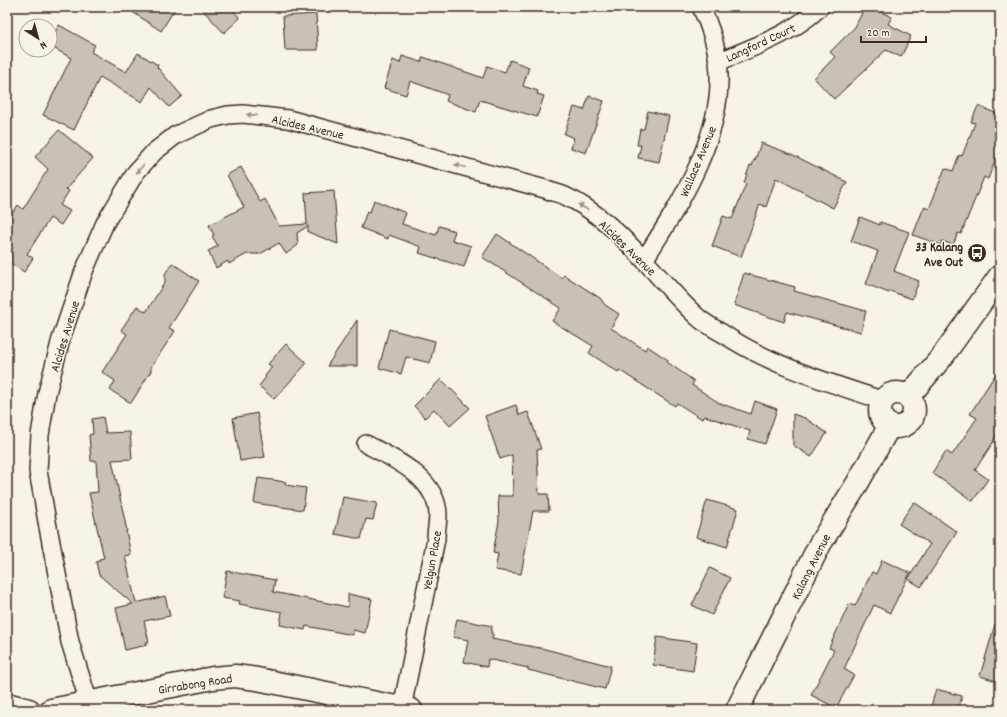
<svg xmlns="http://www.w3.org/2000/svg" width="1007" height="717" viewBox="0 0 1007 717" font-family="Dekko,sans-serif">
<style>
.building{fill:#c8c1b6;stroke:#3b2a1e}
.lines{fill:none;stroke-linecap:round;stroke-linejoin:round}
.street-casing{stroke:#3b2a1e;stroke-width:20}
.secondary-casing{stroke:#3b2a1e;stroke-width:25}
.street{stroke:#f7f3e8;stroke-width:17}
.secondary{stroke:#f7f3e8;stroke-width:22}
.oneway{fill:#998e83}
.labels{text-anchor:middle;stroke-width:3;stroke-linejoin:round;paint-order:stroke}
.street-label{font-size:13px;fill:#3b2a1e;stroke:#f7f3e8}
.poi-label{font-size:13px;font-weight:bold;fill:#3b2a1e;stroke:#f7f3e8;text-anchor:end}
</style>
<rect width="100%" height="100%" fill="#f7f3e8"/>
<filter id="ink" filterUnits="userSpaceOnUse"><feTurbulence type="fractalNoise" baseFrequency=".025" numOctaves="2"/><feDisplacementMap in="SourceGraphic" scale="8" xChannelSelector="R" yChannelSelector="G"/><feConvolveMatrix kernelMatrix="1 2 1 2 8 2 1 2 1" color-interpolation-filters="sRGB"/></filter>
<g filter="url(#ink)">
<path class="building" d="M125,7H176L161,31Z
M200,7H230L240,18L224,33Z
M865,7H870L892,17L888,24L911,36L901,57L886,50L834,99L814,78L835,57L830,52L855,27Z
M316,14L318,50H285L283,16Z
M59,25L95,45L91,52L126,72L138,53L158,65L157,67L182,96L169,107L151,87L142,102L100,77L74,130L43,115L71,58L50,46V42Z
M402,56L421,62L423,57L483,78L487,66L505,72L510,60L529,67L523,86L538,91L537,94L544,96L537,117L480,100L476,112L446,101L448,95L410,81L406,95L384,88L393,60L400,63Z
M589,96L604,101L586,153L571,148L574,138L564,134L574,107L584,110Z
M978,106L1000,115V148L988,179L984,177L961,234L958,233L953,245L942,241L941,245L913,235L924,207L929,209L945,168L953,171L959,155L962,156L975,123L971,122Z
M648,111L669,116L659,162L638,158L641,145H637L640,129H644Z
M59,130L93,158L66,189L69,191L60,205L70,211L61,225L50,218L27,254L33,258L24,272L7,261V221L18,205L23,209L48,169L35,157Z
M761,143L791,154L847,182L833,208L776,178L766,207L760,204L741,257L712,246L723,216L732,219L746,184L744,183L750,165L752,166L754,160H755Z
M241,167L260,202L265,199L279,226L307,224L305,193L334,191L338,244L308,232V226L297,233L298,245L286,254L279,243L260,254H247L229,264L228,261L216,268L208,251L218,246L212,236L214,235L209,225L244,207L227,175Z
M374,200L406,213L402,224L436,235L439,226L455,231L452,240L471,246L464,267L419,253L421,247L389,235L388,239L361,228L367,211L370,212Z
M860,217L880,225V222L909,232L894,271L919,281L912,299L890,291L889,293L866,284L878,251L851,241Z
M497,234L562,278L564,275L600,298L605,305L619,314L611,328L645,350L647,346L668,360L667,362L694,381L692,385L719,403L751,414L755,401L777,409L765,444L748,439L750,431L705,416L702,419L677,403L675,406L619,370L618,372L589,353L593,346L552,321L561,308L482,257Z
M172,263L199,281L169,328L175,331L151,367V371L131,403L110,390L115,381L102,372L127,334L121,330L137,306L146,312L165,282V274Z
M744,273L795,287L794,291L866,311L861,332L787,312L784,322L734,305Z
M357,320V366H327Z
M389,329L435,341L430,363L406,357L401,374L379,368Z
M286,344L307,363L274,399L259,386L266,377L265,376L272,367L268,364Z
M1000,367V430L993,441H994L975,470L988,479L973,501L932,473L946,451L952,455L977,418L970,414Z
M441,379L470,408L450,426L434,409L425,418L414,406Z
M516,405L519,415L528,412L541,449L537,450L539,494H548L549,511H533L521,574L495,570L498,554L493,553L499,521L498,496H513L512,455L500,459L485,416Z
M257,413L265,457L240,461L233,418Z
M793,414L805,418L827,433L811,457L793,445Z
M103,417L106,433L130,432L132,459L112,460L127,531H126L131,555L125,556L136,603L165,596L170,616L144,621L149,642H146L147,645L125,650L116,608L133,604L99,575L96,562L99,561V559L104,558L89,493L98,492L96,461H91L89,435L93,434L92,419Z
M258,478L286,482L285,485L306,488L303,510L254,503Z
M343,497L377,503L373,520L366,519L361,539L335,534Z
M707,500L738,509L727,547L696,537Z
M914,502L957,532L921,587L908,579L930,544L899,524Z
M882,560L910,573L890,613L874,605L844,669L854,675L836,708L811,695L834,650L829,648L849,604L855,606L872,572L876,574Z
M710,568L730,578L712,615L692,605Z
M227,571L275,580L273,592L348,607V594L372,599L365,633L353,630V635L306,626L305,630L280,625L282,612L239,604L240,601L222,598Z
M457,619L492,626L491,633L493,634L492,639L545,649L611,666L605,689L528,670V668L488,659L487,667L464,662L468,640L453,637Z
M995,624H1000V682L980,676Z
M657,637L697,643L693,671L653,665Z
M936,689L962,696L958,710H930Z"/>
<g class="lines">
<g class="street-casing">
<path id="street" d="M718,62C753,47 793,34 820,7
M644,260C680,204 727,131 718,62C716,43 709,24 701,7
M366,444C394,459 436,477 438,514C438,522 436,531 436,539L402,708
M89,703L70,642L48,527L38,471L40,435L47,393L61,339L84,271L105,223L136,172L154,152L176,135L211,119L228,115L243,114L288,119L545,189C551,192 558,193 565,196C596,210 622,236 645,261C663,281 680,302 701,320C708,325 715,329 722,333C771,366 828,382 884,401"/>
</g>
<g class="secondary-casing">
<path id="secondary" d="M880 410a17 17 0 1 1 34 0a17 17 0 1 1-34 0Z
M908,397L942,357L1000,276
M7,704L29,710
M51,710L213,678L235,676L257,679L411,710
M737,710L820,544L857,484L890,425"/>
</g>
<use href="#street" class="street"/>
<use href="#secondary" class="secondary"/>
</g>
<defs><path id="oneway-solid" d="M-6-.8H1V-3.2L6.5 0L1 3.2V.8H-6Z"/></defs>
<g class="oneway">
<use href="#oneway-solid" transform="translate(252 115) rotate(-175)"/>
<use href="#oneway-solid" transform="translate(460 166) rotate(-165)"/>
<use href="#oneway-solid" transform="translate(140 169) rotate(130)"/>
<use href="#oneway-solid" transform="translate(583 207) rotate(-148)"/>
</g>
</g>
<defs>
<g id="bus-disc" transform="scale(1)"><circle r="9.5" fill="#3b2a1e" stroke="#f7f3e8"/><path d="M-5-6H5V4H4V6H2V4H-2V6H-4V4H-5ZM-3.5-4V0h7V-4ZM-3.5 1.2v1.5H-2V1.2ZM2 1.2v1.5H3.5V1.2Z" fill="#fff"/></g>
</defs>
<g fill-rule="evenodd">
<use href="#bus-disc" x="977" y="253"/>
</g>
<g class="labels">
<g class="street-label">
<text transform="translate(760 42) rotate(-25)" y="5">Langford Court</text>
<text transform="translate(308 126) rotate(13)" y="5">Alcides Avenue</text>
<text transform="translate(697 161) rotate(-67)" y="5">Wallace Avenue</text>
<text transform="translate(628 247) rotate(44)" y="5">Alcides Avenue</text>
<text transform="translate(64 336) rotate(-73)" y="5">Alcides Avenue</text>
<text transform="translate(431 560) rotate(-80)" y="5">Yelgun Place</text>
<text transform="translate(810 566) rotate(-63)" y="5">Kalang Avenue</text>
<text transform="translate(195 683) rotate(-9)" y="5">Girrabong Road</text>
</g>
<g class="poi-label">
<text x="963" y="251">33 Kalang<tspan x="963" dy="15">Ave Out</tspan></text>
</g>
</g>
<rect width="1007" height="717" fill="none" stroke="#f7f3e8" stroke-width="24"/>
<rect x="12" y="12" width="983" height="693" fill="none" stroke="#3b2a1e" stroke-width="1.5" filter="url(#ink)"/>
<g transform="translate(38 38) rotate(143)"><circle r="19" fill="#f7f3e8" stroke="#aca397"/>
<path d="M0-3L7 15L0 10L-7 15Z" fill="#3b2a1e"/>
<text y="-6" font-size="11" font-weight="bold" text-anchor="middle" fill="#3b2a1e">N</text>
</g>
<path d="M861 36v6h65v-6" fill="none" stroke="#3b2a1e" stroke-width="2"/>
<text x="867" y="36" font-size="12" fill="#3b2a1e" stroke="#f7f3e8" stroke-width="3" paint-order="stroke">20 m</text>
</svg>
